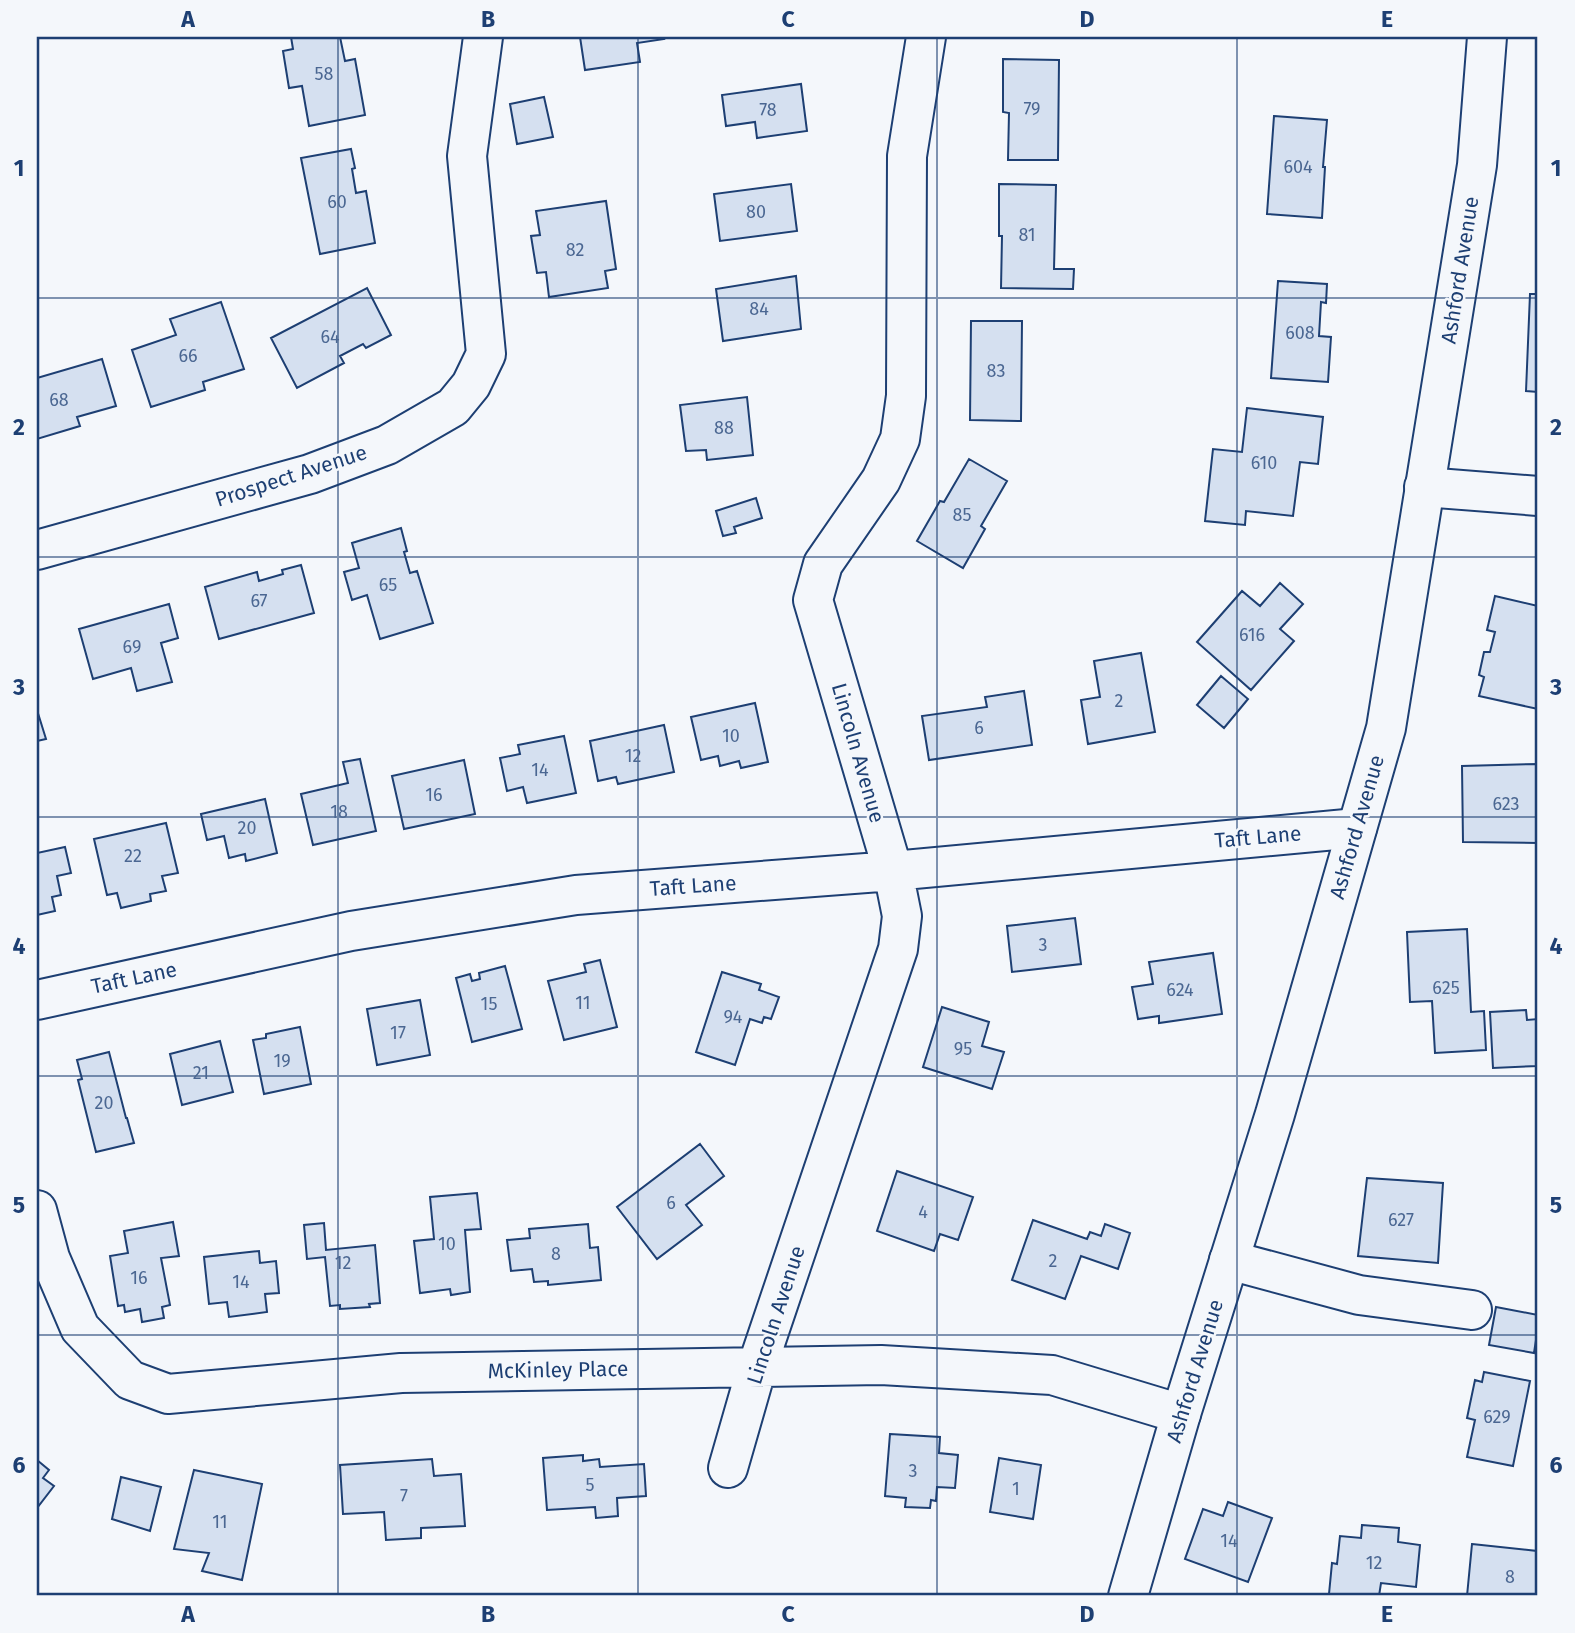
<svg xmlns="http://www.w3.org/2000/svg" width="1575" height="1633" viewBox="0 0 1575 1633" font-family="'Fira Sans',sans-serif">
<style>
.building{fill:#d5e0f0;stroke:#1d3f73;stroke-width:2}
.lines{fill:none;stroke-linecap:round;stroke-linejoin:round}
.minor-casing{stroke:#1d3f73;stroke-width:42}
.major-casing{stroke:#1d3f73;stroke-width:42}
.minor{stroke:#f4f7fb;stroke-width:38}
.major{stroke:#f4f7fb;stroke-width:38}
.grid{fill:none;stroke:#1d3f73;stroke-width:2;stroke-opacity:0.55}
.labels{text-anchor:middle;stroke-width:5;stroke-linejoin:round;paint-order:stroke}
.number-label{font-size:18px;fill:#4b6792}
.street-label{font-size:21px;fill:#1d3f73;stroke:#f4f7fb}
.neatline{fill:none;stroke:#1d3f73;stroke-width:2.5}
.grid-label{font-size:23px;text-anchor:middle;font-weight:bold;fill:#1d3f73}
</style>
<rect width="100%" height="100%" fill="#f4f7fb"/>
<path class="building" d="M291,37H340L345,61L355,59L365,115L309,126L302,86L289,88L283,51L293,49Z
M580,37H663L664,39L637,43L640,62L585,70Z
M1003,59L1059,60L1058,160H1008L1009,113L1003,112Z
M801,84L807,131L757,138L755,122L726,126L722,95Z
M544,97L553,137L517,144L510,104Z
M1274,116L1327,120L1323,167H1325L1322,218L1267,214Z
M351,149L355,168L352,169L356,193L366,191L375,243L320,254L301,158Z
M791,184L797,231L720,241L714,194Z
M999,184L1056,185L1054,269H1074L1073,289L1001,288L1002,236H999Z
M606,201L616,269L605,271L608,288L549,297L546,272L537,273L531,236L540,235L536,211Z
M796,276L801,329L723,341L716,289Z
M1278,281L1327,284L1326,303L1321,302L1319,336L1331,337L1328,382L1271,378Z
M367,288L391,335L366,348L363,344L340,356L344,363L297,388L271,338Z
M1530,294H1538V392L1526,391Z
M221,302L244,369L203,382L205,390L151,407L132,350L176,335L170,319Z
M971,321H1022L1021,421L970,420Z
M102,359L116,406L77,417L80,426L37,439V378Z
M747,397L753,455L707,460L706,450L686,451L680,405Z
M1247,408L1323,417L1318,464L1300,462L1293,516L1246,511L1245,525L1205,521L1213,449L1242,452Z
M969,459L1007,481L981,526L985,529L963,568L917,541L940,501L944,502Z
M756,498L762,518L734,527L736,533L723,536L716,511Z
M401,528L407,551L404,552L410,573L417,571L433,623L380,639L367,595L352,600L344,572L359,568L352,543Z
M301,565L314,613L219,639L205,587L257,572L259,581L283,574L282,570Z
M1280,583L1303,604L1280,629L1294,641L1251,690L1197,642L1242,591L1260,606Z
M1495,596L1538,606V709L1479,696L1484,677L1479,675L1484,652H1490L1495,632L1487,630Z
M169,604L178,638L161,643L172,682L137,691L131,668L93,679L79,629Z
M1141,653L1155,732L1088,744L1081,700L1100,697L1094,661Z
M1221,676L1248,699L1224,728L1197,705Z
M1024,691L1032,745L929,760L922,716L987,707L985,697Z
M755,703L768,762L741,768L739,761L720,766L718,756L701,760L691,717Z
M37,710L46,739L37,741Z
M664,725L674,772L618,784L616,777L598,781L590,741Z
M564,736L576,793L527,803L523,787L507,791L500,758L520,754L518,745Z
M360,759L376,831L313,845L301,794L348,783L343,762Z
M464,760L475,814L404,829L392,776Z
M1538,764V843L1463,842L1462,766Z
M265,799L277,853L246,861L245,854L229,858L224,836L207,840L201,814Z
M166,823L178,873L162,876L166,891L150,894L151,901L121,908L117,893L107,895L94,839Z
M65,847L71,873L57,876L61,895L52,897L55,911L37,915V853Z
M1075,918L1081,964L1012,972L1007,926Z
M1467,929L1471,1012L1484,1011L1486,1050L1435,1053L1432,1001L1410,1002L1407,932Z
M1213,953L1222,1014L1159,1023V1016L1138,1019L1132,987L1153,984L1149,962Z
M600,960L617,1027L564,1040L548,981L586,972L584,964Z
M505,966L522,1029L472,1042L456,978L470,974L472,981L480,979L479,973Z
M722,972L761,984L759,990L779,997L771,1019L764,1017L762,1023L750,1019L735,1065L696,1052Z
M420,1000L430,1055L377,1065L367,1009Z
M942,1007L989,1022L982,1046L1004,1052L992,1089L923,1067Z
M1526,1010L1527,1020L1538,1019V1066L1493,1068L1490,1012Z
M300,1027L311,1084L264,1094L253,1040L266,1038V1034Z
M220,1041L233,1092L182,1105L170,1054Z
M109,1052L126,1118H127L134,1143L96,1152L78,1080L82,1079L77,1060Z
M700,1144L724,1176L686,1205L702,1225L657,1259L617,1207Z
M897,1171L973,1197L958,1240L940,1234L934,1251L877,1231Z
M1367,1178L1443,1183L1438,1263L1358,1256Z
M477,1193L481,1229L465,1230L470,1292L451,1295L450,1289L420,1293L414,1241L434,1239L430,1197Z
M1033,1220L1087,1239L1090,1232L1101,1236L1105,1224L1130,1233L1118,1269L1081,1256L1065,1299L1012,1280Z
M173,1222L179,1256L161,1258L170,1305L162,1307L164,1318L142,1322L140,1309L125,1312L124,1305L118,1306L110,1256L128,1253L124,1231Z
M324,1223L326,1250L375,1245L380,1303L369,1304L370,1307L340,1309V1305L330,1306L325,1257L307,1259L304,1225Z
M588,1224L590,1248L598,1247L601,1280L548,1285V1281L534,1282L532,1269L511,1271L507,1240L530,1238L529,1229Z
M259,1251L260,1263L276,1261L279,1293L265,1294L267,1312L229,1317L227,1302L209,1304L204,1257Z
M1496,1307L1538,1315V1327L1534,1353L1489,1345Z
M1484,1372L1530,1381L1513,1466L1467,1457L1475,1420L1467,1418L1475,1380L1482,1382Z
M890,1434L940,1437L939,1453L958,1455L955,1488L937,1487L936,1501L931,1500L930,1508L905,1507L906,1498L885,1496Z
M583,1455V1461L599,1459L600,1467L644,1464L646,1496L617,1498L618,1516L596,1518L595,1507L547,1510L543,1458Z
M999,1458L1041,1465L1033,1519L990,1512Z
M432,1459L434,1476L461,1474L465,1526L421,1528V1538L386,1540L384,1512L343,1514L340,1465Z
M37,1460L49,1470L43,1478L54,1486L37,1508Z
M194,1470L262,1484L242,1580L202,1571L209,1553L174,1549Z
M121,1477L161,1487L150,1531L112,1519Z
M1228,1502L1272,1518L1248,1582L1185,1559L1203,1509L1223,1516Z
M1362,1525L1399,1528L1398,1542L1420,1545L1416,1587L1381,1583L1379,1596H1356L1329,1594L1332,1563L1337,1564L1340,1536L1361,1538Z
M1472,1544L1537,1551L1538,1596H1467Z"/>
<g class="lines">
<g class="minor-casing">
<path id="minor" d="M1424,487L1538,496
M37,550L310,474L387,445L453,407L471,385L486,354L467,156L483,37
M37,1000L351,931L576,895L893,871L1357,828
M37,1210L50,1258L80,1328L130,1380L168,1394L401,1373L881,1365L1052,1375L1181,1414
M1229,1260L1359,1295L1472,1310
M728,1468L757,1367L898,949L902,916L893,871L813,600L823,564L881,480L900,439L906,396L907,156L926,37"/>
</g>
<g class="major-casing">
<path id="major" d="M1128,1596L1181,1414L1275,1114L1386,728L1477,165L1487,37"/>
</g>
<use href="#minor" class="minor"/>
<use href="#major" class="major"/>
</g>
<path class="grid" d="M338,37V1596M638,37V1596M937,37V1596M1237,37V1596M37,298H1538M37,557H1538M37,817H1538M37,1076H1538M37,1335H1538"/>
<g class="labels">
<g class="number-label">
<text x="324" y="80">58</text>
<text x="1032" y="115">79</text>
<text x="768" y="116">78</text>
<text x="1298" y="173">604</text>
<text x="337" y="208">60</text>
<text x="756" y="218">80</text>
<text x="1027" y="241">81</text>
<text x="575" y="256">82</text>
<text x="759" y="315">84</text>
<text x="1300" y="339">608</text>
<text x="330" y="343">64</text>
<text x="188" y="362">66</text>
<text x="996" y="377">83</text>
<text x="59" y="406">68</text>
<text x="724" y="434">88</text>
<text x="1264" y="469">610</text>
<text x="962" y="521">85</text>
<text x="388" y="591">65</text>
<text x="259" y="607">67</text>
<text x="1252" y="641">616</text>
<text x="132" y="653">69</text>
<text x="1119" y="707">2</text>
<text x="979" y="734">6</text>
<text x="731" y="742">10</text>
<text x="633" y="762">12</text>
<text x="540" y="776">14</text>
<text x="434" y="801">16</text>
<text x="1506" y="810">623</text>
<text x="339" y="818">18</text>
<text x="247" y="834">20</text>
<text x="133" y="862">22</text>
<text x="1043" y="951">3</text>
<text x="1446" y="994">625</text>
<text x="1180" y="996">624</text>
<text x="583" y="1009">11</text>
<text x="489" y="1010">15</text>
<text x="733" y="1023">94</text>
<text x="398" y="1039">17</text>
<text x="963" y="1055">95</text>
<text x="282" y="1067">19</text>
<text x="201" y="1079">21</text>
<text x="104" y="1109">20</text>
<text x="671" y="1209">6</text>
<text x="923" y="1218">4</text>
<text x="1401" y="1226">627</text>
<text x="447" y="1250">10</text>
<text x="556" y="1260">8</text>
<text x="1053" y="1267">2</text>
<text x="343" y="1269">12</text>
<text x="139" y="1284">16</text>
<text x="241" y="1288">14</text>
<text x="1497" y="1423">629</text>
<text x="913" y="1477">3</text>
<text x="590" y="1491">5</text>
<text x="1016" y="1495">1</text>
<text x="404" y="1502">7</text>
<text x="220" y="1528">11</text>
<text x="1229" y="1547">14</text>
<text x="1374" y="1569">12</text>
<text x="1510" y="1583">8</text>
</g>
<g class="street-label">
<text transform="translate(1460 270) rotate(-81)" y="7">Ashford Avenue</text>
<text transform="translate(291 476) rotate(-18)" y="7">Prospect Avenue</text>
<text transform="translate(858 753) rotate(74)" y="7">Lincoln Avenue</text>
<text transform="translate(1357 827) rotate(-74)" y="7">Ashford Avenue</text>
<text transform="translate(1258 837) rotate(-5)" y="7">Taft Lane</text>
<text transform="translate(693 886) rotate(-4)" y="7">Taft Lane</text>
<text transform="translate(134 978) rotate(-12)" y="7">Taft Lane</text>
<text transform="translate(776 1315) rotate(-72)" y="7">Lincoln Avenue</text>
<text transform="translate(558 1370) rotate(-1)" y="7">McKinley Place</text>
<text transform="translate(1195 1371) rotate(-73)" y="7">Ashford Avenue</text>
</g>
</g>
<rect width="1575" height="1633" fill="none" stroke="#f4f7fb" stroke-width="77"/>
<rect x="38" y="38" width="1498" height="1556" class="neatline"/>
<g class="grid-label">
<text x="188" y="27">A</text>
<text x="488" y="27">B</text>
<text x="788" y="27">C</text>
<text x="1087" y="27">D</text>
<text x="1387" y="27">E</text>
<text x="19" y="176">1</text>
<text x="1556" y="176">1</text>
<text x="19" y="435">2</text>
<text x="1556" y="435">2</text>
<text x="19" y="695">3</text>
<text x="1556" y="695">3</text>
<text x="19" y="954">4</text>
<text x="1556" y="954">4</text>
<text x="19" y="1213">5</text>
<text x="1556" y="1213">5</text>
<text x="19" y="1473">6</text>
<text x="1556" y="1473">6</text>
<text x="188" y="1622">A</text>
<text x="488" y="1622">B</text>
<text x="788" y="1622">C</text>
<text x="1087" y="1622">D</text>
<text x="1387" y="1622">E</text>
</g>
</svg>
